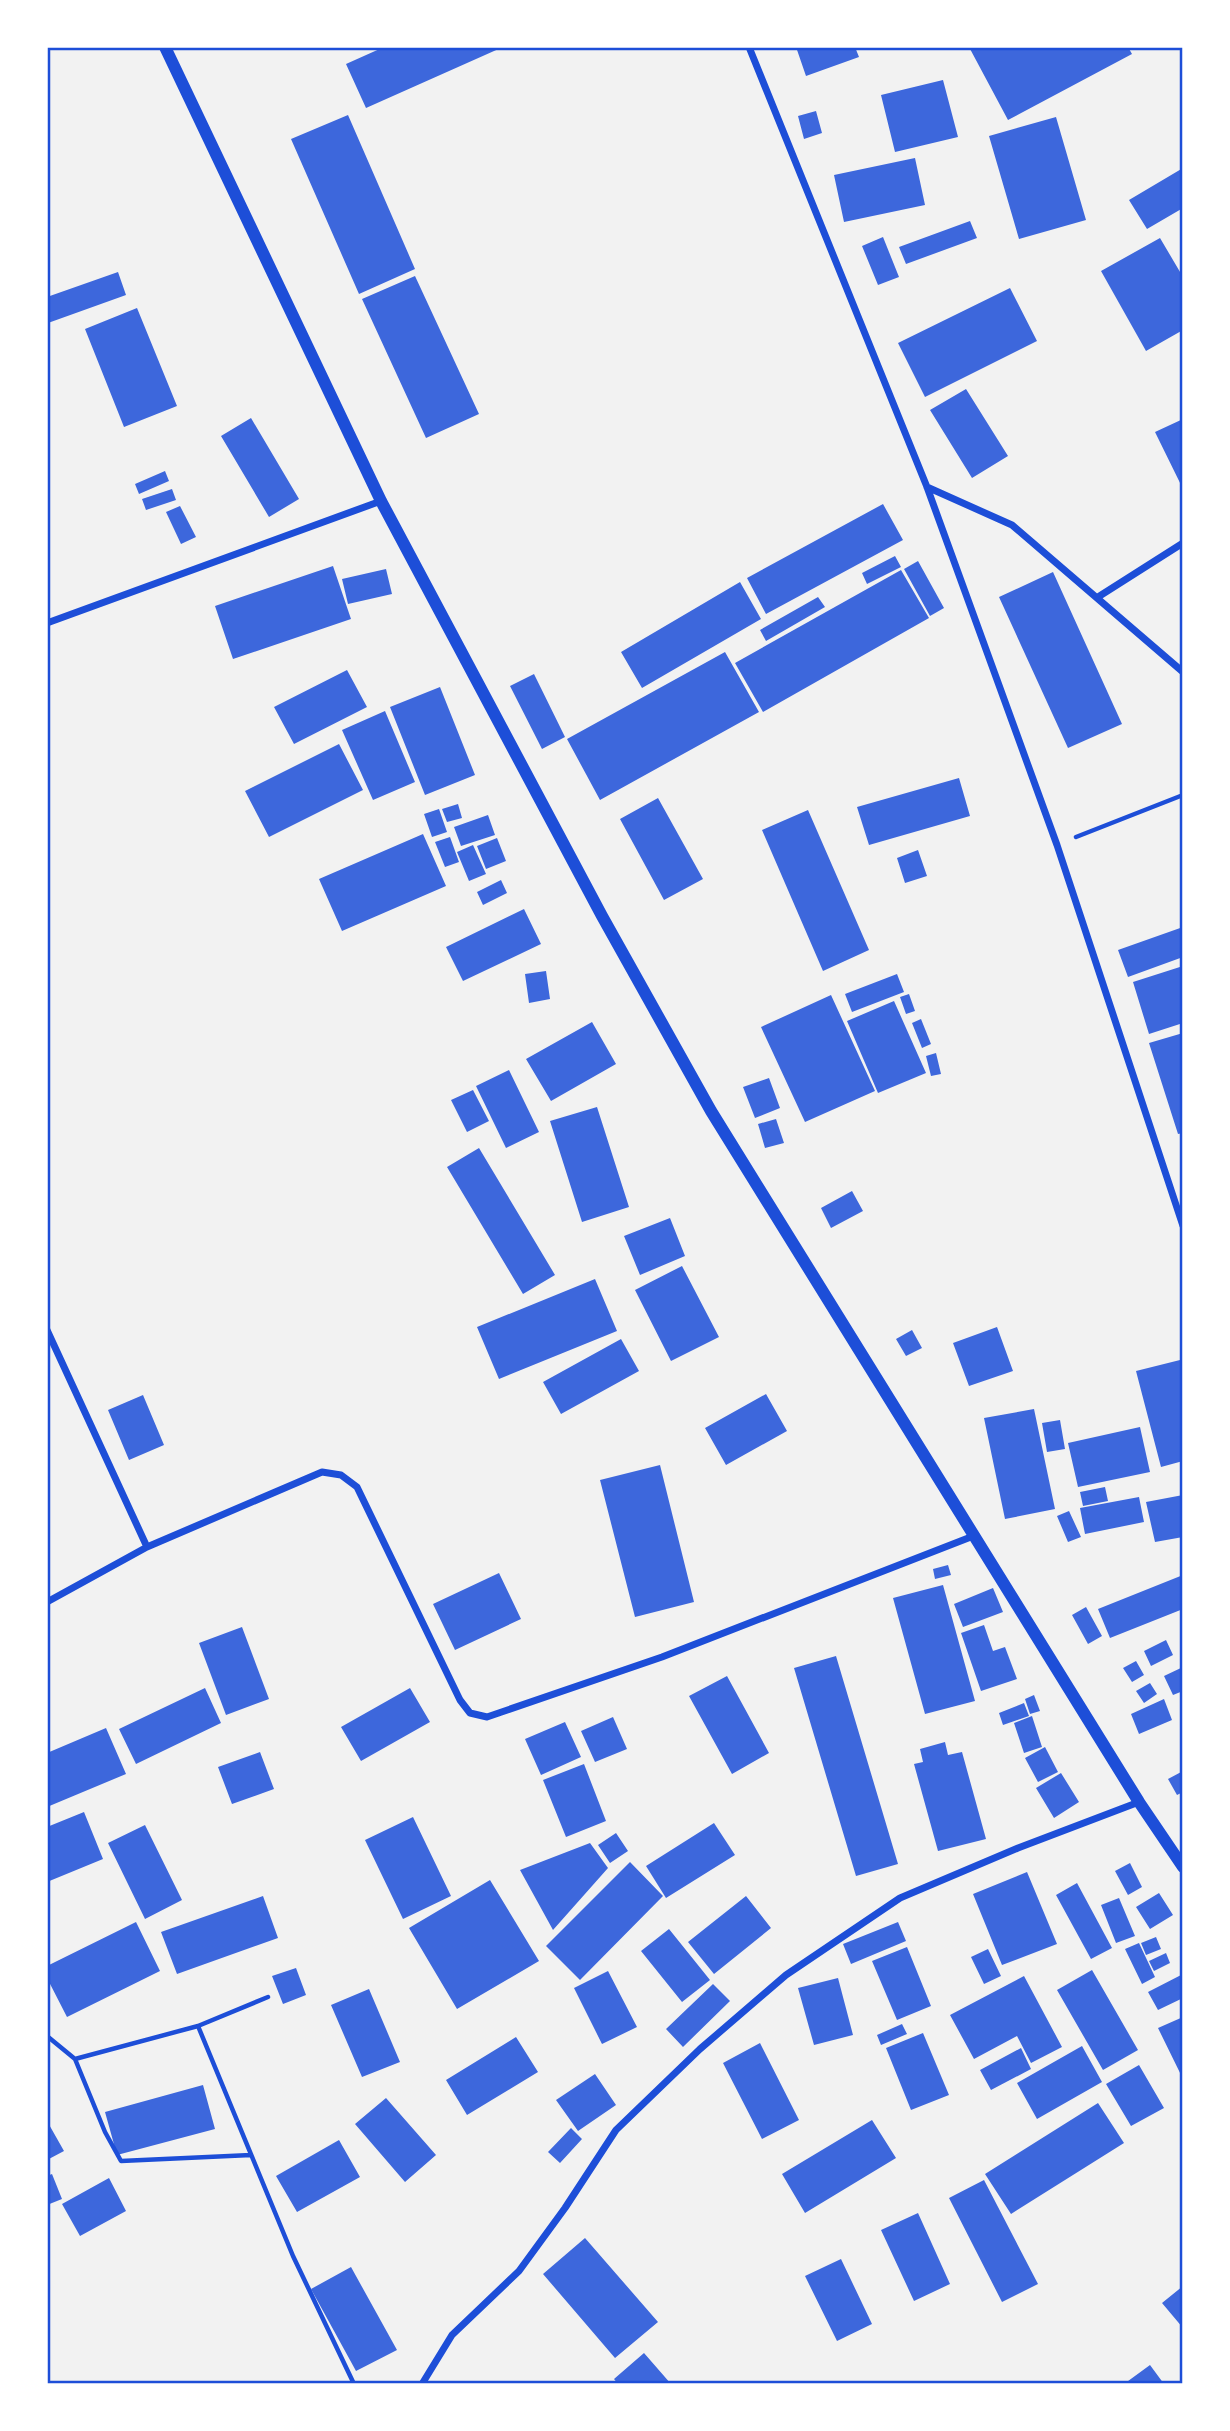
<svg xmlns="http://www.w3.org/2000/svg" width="1230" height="2431" viewBox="0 0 1230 2431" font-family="Figtree,sans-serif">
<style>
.building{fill:#3d67dc}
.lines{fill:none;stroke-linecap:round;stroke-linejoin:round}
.path{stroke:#1d4ed8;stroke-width:4.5}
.minor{stroke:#1d4ed8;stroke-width:7}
.tertiary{stroke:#1d4ed8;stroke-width:12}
.neatline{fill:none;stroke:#1d4ed8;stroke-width:2.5}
</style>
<rect width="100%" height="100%" fill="#f2f2f2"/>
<path class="building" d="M384,47H503L366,108L346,64Z
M796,47H855L859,57L806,76Z
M969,47H1128L1132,54L1008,120Z
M943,80L958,137L895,152L881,95Z
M816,111L822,133L804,139L798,116Z
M348,115L415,269L359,294L291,139Z
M1056,117L1086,220L1019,239L989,136Z
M915,158L925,205L844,222L834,175Z
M1183,168V208L1147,229L1129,200Z
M970,221L977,238L906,264L899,247Z
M883,237L899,277L878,285L862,246Z
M1160,238L1183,277V330L1146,351L1101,271Z
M118,272L126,295L48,323L47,297Z
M415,276L479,414L426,438L362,299Z
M1010,288L1037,341L925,397L898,343Z
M137,308L177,406L124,427L85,329Z
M966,389L1008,456L972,478L930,410Z
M251,418L299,499L269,517L221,436Z
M1183,419V489L1155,432Z
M165,471L169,481L139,494L135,484Z
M172,489L176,500L146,510L142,499Z
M883,504L903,540L766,614L747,578Z
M180,506L196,537L181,544L166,512Z
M895,556L901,567L867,584L862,573Z
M918,561L944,608L930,616L904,569Z
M333,566L351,619L233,659L215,606Z
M386,569L392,594L348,604L342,579Z
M901,570L929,618L763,712L735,663Z
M1053,572L1122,724L1068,748L999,597Z
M740,582L761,619L642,688L621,652Z
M818,597L825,607L766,641L760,630Z
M725,652L759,712L600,800L567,739Z
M347,670L367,707L294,744L274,707Z
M534,674L565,737L542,749L510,686Z
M440,687L475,775L425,795L390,707Z
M385,711L415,782L373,800L342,730Z
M339,744L363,790L269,837L245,791Z
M959,778L970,816L869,845L857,807Z
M658,798L703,879L664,900L620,819Z
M458,804L462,818L447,822L442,809Z
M439,809L447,832L432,837L424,814Z
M808,810L869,950L823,971L762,830Z
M488,815L495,835L461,846L454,827Z
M423,834L446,886L342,931L319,879Z
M450,837L459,862L445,867L435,842Z
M497,838L506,861L486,869L477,846Z
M473,845L486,874L469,881L457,852Z
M918,850L927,876L905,883L897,858Z
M501,880L507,893L483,905L477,892Z
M524,909L541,944L463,981L446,947Z
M1183,927V957L1128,977L1118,950Z
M1183,966V1023L1149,1034L1133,982Z
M546,971L550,999L529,1003L525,974Z
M897,974L904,992L852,1012L845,994Z
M909,994L915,1011L906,1014L900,997Z
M831,995L875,1091L805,1122L761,1027Z
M894,1001L926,1073L878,1093L847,1021Z
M921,1019L931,1044L922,1048L912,1023Z
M592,1022L616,1064L551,1101L526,1059Z
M1183,1033V1133L1178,1134L1149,1043Z
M936,1053L941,1074L931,1076L926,1056Z
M509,1070L539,1132L506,1148L476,1086Z
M769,1078L780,1108L755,1118L743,1087Z
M473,1090L489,1121L467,1132L451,1100Z
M597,1107L629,1207L582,1222L550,1121Z
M776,1119L784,1143L765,1148L758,1124Z
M479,1148L555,1275L523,1294L447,1167Z
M852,1191L863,1211L831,1228L821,1208Z
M670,1218L685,1256L640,1275L624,1236Z
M682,1266L719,1337L671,1361L635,1290Z
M595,1279L617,1331L499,1379L477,1327Z
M997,1327L1013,1371L969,1386L953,1343Z
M912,1330L922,1348L906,1356L896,1339Z
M621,1339L639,1371L561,1414L543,1382Z
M1180,1360L1183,1461L1161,1467L1136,1371Z
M766,1394L787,1431L726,1465L705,1428Z
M143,1395L164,1445L129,1460L108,1410Z
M1034,1409L1055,1509L1005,1519L984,1418Z
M1060,1420L1065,1449L1047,1452L1042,1423Z
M1140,1427L1150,1472L1078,1487L1068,1443Z
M660,1465L694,1602L635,1617L600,1480Z
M1105,1487L1108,1501L1083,1506L1080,1492Z
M1183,1495V1537L1155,1542L1146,1502Z
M1139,1497L1144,1522L1085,1534L1080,1508Z
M1069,1511L1081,1537L1068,1542L1057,1516Z
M948,1565L951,1575L935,1579L933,1569Z
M499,1573L521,1619L455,1650L433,1604Z
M1183,1575V1609L1110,1638L1098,1609Z
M943,1585L975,1701L925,1714L893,1598Z
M993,1588L1003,1612L963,1627L954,1604Z
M1086,1607L1102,1636L1088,1644L1072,1615Z
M984,1625L993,1651L1005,1647L1017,1679L981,1691L961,1633Z
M242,1627L269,1699L226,1715L199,1643Z
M1166,1640L1173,1655L1151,1666L1144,1651Z
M836,1656L898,1864L856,1876L794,1668Z
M1136,1661L1144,1675L1132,1682L1123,1668Z
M1183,1667V1691L1173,1695L1164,1676Z
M727,1676L769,1753L732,1774L689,1696Z
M1150,1683L1157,1694L1144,1703L1136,1691Z
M205,1688L221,1723L136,1764L119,1729Z
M410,1688L430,1722L361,1761L341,1727Z
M1034,1695L1040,1711L1030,1714L1025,1699Z
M1164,1699L1172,1720L1139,1734L1131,1714Z
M1024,1703L1029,1716L1003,1725L999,1713Z
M1032,1716L1042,1747L1024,1753L1014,1723Z
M613,1717L627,1749L595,1762L581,1731Z
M565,1722L581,1757L541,1775L525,1739Z
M106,1728L126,1774L47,1807V1753Z
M945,1742L948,1755L962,1752L986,1839L938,1851L914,1764L923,1762L920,1749Z
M1045,1747L1058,1772L1038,1782L1025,1758Z
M260,1752L274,1789L232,1804L218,1767Z
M584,1764L606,1821L566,1837L543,1780Z
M1183,1771V1792L1177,1795L1168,1779Z
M1061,1773L1079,1802L1054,1818L1036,1788Z
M84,1812L103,1859L47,1882V1827Z
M413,1817L451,1896L403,1919L365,1840Z
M714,1823L735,1855L666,1898L646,1866Z
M145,1825L182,1900L145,1919L108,1843Z
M616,1833L628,1851L610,1863L598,1845Z
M590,1843L608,1868L553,1930L520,1870Z
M630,1862L663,1896L580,1980L546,1946Z
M1130,1863L1142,1887L1128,1895L1115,1871Z
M1027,1872L1057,1944L1002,1965L973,1894Z
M490,1880L539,1961L457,2009L409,1928Z
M1077,1883L1112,1948L1091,1959L1056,1895Z
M1159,1893L1173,1915L1150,1929L1136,1907Z
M263,1896L278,1938L177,1974L161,1932Z
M746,1896L771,1928L714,1974L688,1942Z
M1119,1898L1135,1936L1116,1943L1101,1905Z
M136,1922L160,1971L67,2017L47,1978V1966Z
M898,1922L906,1941L851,1964L843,1944Z
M669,1929L710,1980L682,2002L641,1951Z
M1156,1937L1161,1949L1146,1955L1141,1943Z
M1139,1943L1155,1977L1142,1984L1125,1949Z
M907,1947L931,2006L897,2020L872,1961Z
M988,1949L1001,1976L984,1984L971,1957Z
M1166,1953L1170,1963L1154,1971L1149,1961Z
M296,1968L306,1995L283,2004L272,1976Z
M1092,1970L1138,2050L1103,2070L1057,1990Z
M608,1971L637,2027L602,2044L574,1988Z
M1183,1974V1998L1158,2010L1148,1992Z
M1024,1976L1062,2047L1031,2063L1017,2036L974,2059L950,2015Z
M838,1978L853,2035L814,2045L798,1988Z
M713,1984L730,2001L683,2047L666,2029Z
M369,1989L400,2062L362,2077L331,2005Z
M1183,2017V2079L1158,2028Z
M902,2024L907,2034L881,2045L877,2035Z
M923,2033L949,2095L911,2110L886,2048Z
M516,2037L538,2072L467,2115L446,2080Z
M760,2043L799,2120L762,2139L723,2063Z
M1082,2046L1102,2082L1037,2119L1017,2083Z
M1021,2048L1031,2069L991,2090L980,2070Z
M1139,2065L1164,2108L1131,2126L1106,2084Z
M595,2074L616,2105L578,2131L556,2100Z
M203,2085L215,2129L117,2155L105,2112Z
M386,2098L436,2155L405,2182L355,2124Z
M1098,2103L1124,2143L1011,2214L985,2174Z
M872,2120L896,2158L805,2213L782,2174Z
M47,2121L64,2151L47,2160Z
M571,2128L582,2139L560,2163L548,2152Z
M339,2140L360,2177L297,2212L276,2176Z
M52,2174L62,2199L47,2205V2176Z
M109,2178L126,2211L80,2236L62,2204Z
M984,2180L1038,2284L1002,2302L949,2198Z
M918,2213L950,2284L914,2301L881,2230Z
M585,2238L658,2322L615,2358L543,2274Z
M841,2259L872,2324L837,2341L805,2276Z
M351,2267L397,2350L356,2371L311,2289Z
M1183,2286V2328L1162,2303Z
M644,2353L671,2384H618L614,2379Z
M1150,2365L1164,2384H1124Z"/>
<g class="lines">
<path class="path" d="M1076,837L1183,795
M198,2026L293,2256L354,2384
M47,2036L75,2059L105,2132L121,2161L251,2155
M75,2059L198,2026L268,1997"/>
<path class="minor" d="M749,47L927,487L1057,845L1183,1226
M927,487L1012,525L1183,672
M1098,597L1183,543
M47,623L381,501
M47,1330L147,1547
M47,1602L147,1547L322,1472L341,1475L357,1487L460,1700L470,1713L487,1717L662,1657L976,1535
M422,2384L452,2335L519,2271L565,2208L616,2130L700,2049L786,1975L900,1898L1018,1848L1139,1802"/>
<path class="tertiary" d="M165,47L381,501L602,916L711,1111L1139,1802L1183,1867"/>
</g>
<rect width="1230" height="2431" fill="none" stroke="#ffffff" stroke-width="98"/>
<rect x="49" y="49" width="1132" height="2333" class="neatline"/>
</svg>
